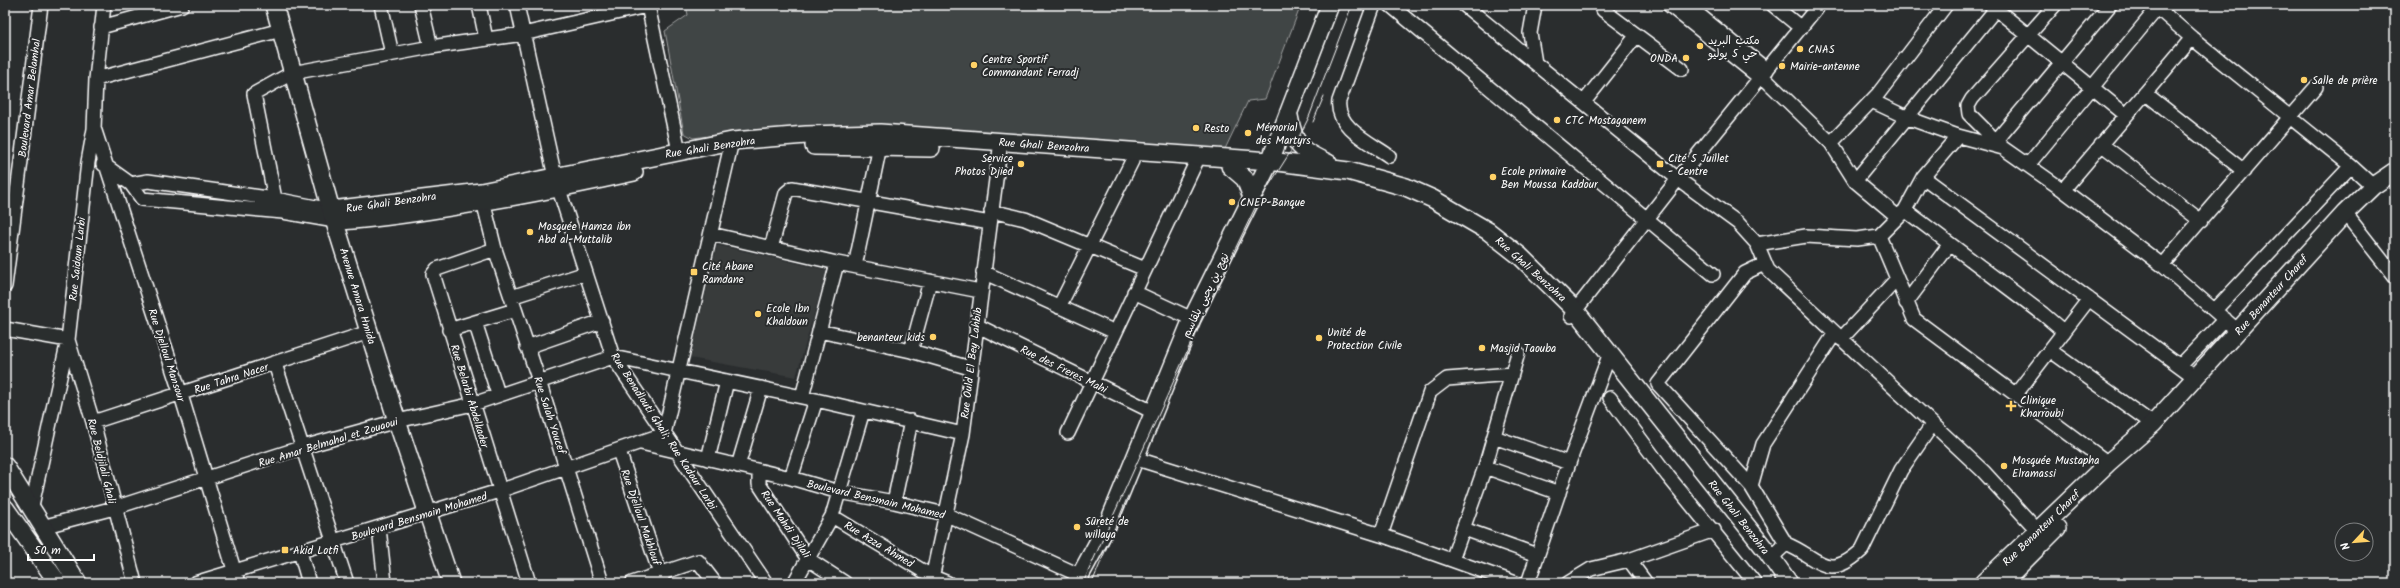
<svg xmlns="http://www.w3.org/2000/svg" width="2400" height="588" viewBox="0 0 2400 588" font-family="Kalam,'Playpen Sans Arabic',sans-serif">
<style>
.built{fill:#373a3b}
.green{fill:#414445;stroke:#a0a2a2}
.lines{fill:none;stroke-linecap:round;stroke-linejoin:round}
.minor-casing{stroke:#fff;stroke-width:16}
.major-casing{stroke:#fff;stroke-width:20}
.minor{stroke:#2a2d2e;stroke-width:13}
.major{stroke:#2a2d2e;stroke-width:17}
.tram{stroke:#fff;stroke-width:1}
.poi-dot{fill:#ffd166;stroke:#2a2d2e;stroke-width:1.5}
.labels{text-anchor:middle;stroke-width:4;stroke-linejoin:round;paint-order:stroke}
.poi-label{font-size:11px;fill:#fff;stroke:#2a2d2e;text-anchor:start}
.street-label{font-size:11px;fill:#fff;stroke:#2a2d2e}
</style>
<rect width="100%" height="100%" fill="#2a2d2e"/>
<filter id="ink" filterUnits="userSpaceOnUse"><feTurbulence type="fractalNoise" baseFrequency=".025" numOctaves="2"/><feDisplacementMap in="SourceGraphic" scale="8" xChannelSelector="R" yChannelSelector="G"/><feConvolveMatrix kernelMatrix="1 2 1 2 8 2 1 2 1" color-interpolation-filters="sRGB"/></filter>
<g filter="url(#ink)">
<path class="built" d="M717,245L827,270L796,377L690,358Z"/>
<path class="green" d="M686,5H1301L1265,99L1248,101L1225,149L846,125L754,130L693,138L684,133L665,31L688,15Z"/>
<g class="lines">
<g class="minor-casing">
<path id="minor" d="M381,5L392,54
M421,5L431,47
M479,5L486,39
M517,5L555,177L613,357L766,583
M1374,5L1339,101C1335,127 1371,143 1389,156
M1390,5L1713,274
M1464,5L1535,63
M1535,5L1530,33L1535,63L1678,179L1571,316
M1669,5L1760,78
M1687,5L1767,70
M1773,5L1801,28
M1819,5L1678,179L1738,223L1757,244L1768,270L1983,471L2038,531
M1991,5L2126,115
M2154,5L2192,38L2351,166L2373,186
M648,6L679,151
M1603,10L1682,69
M101,27L182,5
M1762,76L1831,143L1855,181L1898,217
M96,79L281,30
M2145,93L2244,171
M1872,101L1908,118L1958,136
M1584,102L1637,35
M95,131L181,395L238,583
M1996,141L2110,5
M1831,143L1878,94L1946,5
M2101,144L2201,221
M2002,147L1969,114L1968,106L1972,99L2055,5
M103,164L131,184L142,199L283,212L335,221
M2028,165L2160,5
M1923,177L2196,378
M1855,181L1999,5
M131,184L148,181L275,199L331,210
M2063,190L2192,38
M481,193L495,249L539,381L602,583
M275,199L254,94L292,73L431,47L523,34L651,5
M1905,210L2043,314L2064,332
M991,211L1025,219L1145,269
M2345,213L2395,277
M711,234L837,263L980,291
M1879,236L1914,319L2108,463
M1757,244L1806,236L1857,239L1879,236L1905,210L1923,177L1958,136L2003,148L2063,190L2162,265L2238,331
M771,248L786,193L792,188L990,223
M495,249L437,269L433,274L529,583
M2162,265L2316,87
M855,266L880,146
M983,272L1115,332
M5,286L41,5
M1134,292L1192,319
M511,297L586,273
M1906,303L1950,244
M1059,307L1132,161
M2215,310L2351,166
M475,322L498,394
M976,325L1153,412
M5,329L68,340L93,422L135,583
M449,330L515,310
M819,331L911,351L970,368
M1841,339L1897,279
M527,347L602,321
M911,351L930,281
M2051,351L2153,424
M275,364L347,583
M2180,366L2225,319
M2016,394L2089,299
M802,397L837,263
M1610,398L1668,476L1755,583
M93,422L369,332
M1068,433L1199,156
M1494,437L1569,463
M641,443L791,478L839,492L894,502L945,514L1079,575
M619,451L663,583
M1134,458L1381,535L1516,583
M708,459L727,381
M738,466L761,388
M1485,467L1559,493
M759,471V484L808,559L845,583
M791,478L816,400
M1751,486L1658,384L1745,273L1764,264
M894,502L911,421
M31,510L68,340L88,162L94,129L96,79L104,5
M832,516L933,577L948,583
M42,527L114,508L303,447L397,421L473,404L613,357L816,400L963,434
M379,528L385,583
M1464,529L1537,555
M1381,535L1430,392L1447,379L1512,374
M1786,544C1819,557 1826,583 1862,550L1901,470L1932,425
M300,552L309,583
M1771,558L1786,544L1751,486L1763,444L1835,333
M1452,560L1485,467L1518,353
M1629,560L1646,583
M195,583L499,491L664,434L732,141
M632,583L698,561L715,583
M794,583L832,516L863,411
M931,583L963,434L1001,141
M1528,583L1569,463L1610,353
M1568,583L1591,569L1629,560L1714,530"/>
</g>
<g class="major-casing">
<path id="major" d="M274,5L331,210L397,421L451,583
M1289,116C1294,145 1300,151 1328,163
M814,146L931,148
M1230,166L1245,179L1252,197
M331,210L481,192L732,141L806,135L880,133L1270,161L1348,171L1406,187L1433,199L1488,231L1520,256L1575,310L1765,549L1789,583
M335,221C367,220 399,215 431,210C499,200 567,187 634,172
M5,466L78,583
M5,508L58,583
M1076,583L1108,524L1192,319L1270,161L1330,5
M1983,583L2108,463L2153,424L2345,213L2373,186L2395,171
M2002,583L2057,528"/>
</g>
<use href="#minor" class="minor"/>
<use href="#major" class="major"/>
<path class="tram" d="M1313,122L1324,96
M1083,583L1207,307L1256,206L1296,143L1309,117L1352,5
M1092,583L1128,496"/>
</g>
</g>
<g class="poi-dot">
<circle cx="1700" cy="46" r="4"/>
<circle cx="1800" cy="49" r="4"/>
<circle cx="1686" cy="58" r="4"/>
<circle cx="974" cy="65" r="4"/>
<circle cx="1782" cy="66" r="4"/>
<circle cx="2304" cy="80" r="4"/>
<circle cx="1557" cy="120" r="4"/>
<circle cx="1196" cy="128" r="4"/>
<circle cx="1248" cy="133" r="4"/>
<circle cx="1021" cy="164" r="4"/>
<rect x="1656" y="160" width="8" height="8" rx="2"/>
<circle cx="1493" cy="177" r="4"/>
<circle cx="1232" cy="202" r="4"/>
<circle cx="530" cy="232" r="4"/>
<rect x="690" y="268" width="8" height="8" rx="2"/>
<circle cx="758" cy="314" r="4"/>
<circle cx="933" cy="337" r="4"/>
<circle cx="1319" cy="338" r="4"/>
<circle cx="1482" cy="348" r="4"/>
<path d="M2009 400h4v4h4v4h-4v4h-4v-4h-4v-4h4z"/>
<circle cx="2004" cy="466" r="4"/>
<circle cx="1077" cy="527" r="4"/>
<rect x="281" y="546" width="8" height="8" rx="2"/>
</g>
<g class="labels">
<g class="poi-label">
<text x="1708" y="44">مكتب البريد<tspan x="1708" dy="13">حي 5 يوليو</tspan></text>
<text x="1808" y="53">CNAS</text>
<text x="1678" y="62" text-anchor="end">ONDA</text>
<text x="982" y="63">Centre Sportif<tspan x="982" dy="13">Commandant Ferradj</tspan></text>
<text x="1790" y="70">Mairie-antenne</text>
<text x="2312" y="84">Salle de prière</text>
<text x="1565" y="124">CTC Mostaganem</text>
<text x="1256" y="131">Mémorial<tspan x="1256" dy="13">des Martyrs</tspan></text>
<text x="1204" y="132">Resto</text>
<text x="1013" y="162" text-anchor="end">Service<tspan x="1013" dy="13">Photos Djied</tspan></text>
<text x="1668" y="162">Cité 5 Juillet<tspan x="1668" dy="13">- Centre</tspan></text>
<text x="1501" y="175">Ecole primaire<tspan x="1501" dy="13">Ben Moussa Kaddour</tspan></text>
<text x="1240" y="206">CNEP-Banque</text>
<text x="538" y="230">Mosquée Hamza ibn<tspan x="538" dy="13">Abd al-Muttalib</tspan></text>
<text x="702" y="270">Cité Abane<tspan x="702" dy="13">Ramdane</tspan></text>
<text x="766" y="312">Ecole Ibn<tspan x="766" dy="13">Khaldoun</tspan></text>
<text x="1327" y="336">Unité de<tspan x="1327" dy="13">Protection Civile</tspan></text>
<text x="925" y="341" text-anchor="end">benanteur kids</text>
<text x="1490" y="352">Masjid Taouba</text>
<text x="2020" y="404">Clinique<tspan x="2020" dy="13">Kharroubi</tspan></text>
<text x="2012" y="464">Mosquée Mustapha<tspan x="2012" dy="13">Elramassi</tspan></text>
<text x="1085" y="525">Sûreté de<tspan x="1085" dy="13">willaya</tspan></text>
<text x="293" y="554">Akid Lotfi</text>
</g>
<g class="street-label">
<text transform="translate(29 98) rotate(-83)" y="4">Boulevard Amar Belamhal</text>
<text transform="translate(1044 145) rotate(4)" y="4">Rue Ghali Benzohra</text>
<text transform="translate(710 147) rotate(-9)" y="4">Rue Ghali Benzohra</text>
<text transform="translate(391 202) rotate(-8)" y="4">Rue Ghali Benzohra</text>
<text transform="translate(77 259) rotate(-84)" y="4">Rue Saidoun Larbi</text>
<text transform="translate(1531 269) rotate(42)" y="4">Rue Ghali Benzohra</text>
<text transform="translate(1205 295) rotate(-64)" y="4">نهج بن يحيى بلقاسم</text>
<text transform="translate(2271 295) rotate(-48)" y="4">Rue Benanteur Charef</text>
<text transform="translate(358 296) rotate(73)" y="4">Avenue Amara Hmida</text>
<text transform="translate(167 355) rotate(72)" y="4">Rue Djelloul Mansour</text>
<text transform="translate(971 363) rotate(-83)" y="4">Rue Ould El Bey Lahbib</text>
<text transform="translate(1064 369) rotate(26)" y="4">Rue des Freres Mahi</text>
<text transform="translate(231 378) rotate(-18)" y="4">Rue Tahra Nacer</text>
<text transform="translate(470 396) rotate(73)" y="4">Rue Belarbi Abdelkader</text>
<text transform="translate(550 415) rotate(72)" y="4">Rue Salah Youcef</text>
<text transform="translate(664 431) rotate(57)" y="4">Rue Benadlouti Ghali; Rue Kadour Larbi</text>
<text transform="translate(328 442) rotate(-17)" y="4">Rue Amar Belmahal et Zouaoui</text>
<text transform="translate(102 461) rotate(76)" y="4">Rue Beldjilali Ghali</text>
<text transform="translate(876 499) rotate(13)" y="4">Boulevard Bensmain Mohamed</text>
<text transform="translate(419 516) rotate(-17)" y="4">Boulevard Bensmain Mohamed</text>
<text transform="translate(641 517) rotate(71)" y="4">Rue Djelloul Makhlouf</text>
<text transform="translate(1739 517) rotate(52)" y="4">Rue Ghali Benzohra</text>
<text transform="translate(786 524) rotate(56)" y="4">Rue Mahdi Djilali</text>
<text transform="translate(2041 528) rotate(-44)" y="4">Rue Benanteur Charef</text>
<text transform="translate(879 544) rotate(31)" y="4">Rue Azza Ahmed</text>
</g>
</g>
<rect width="2400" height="588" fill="none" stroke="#2a2d2e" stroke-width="20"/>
<rect x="10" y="10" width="2380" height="568" fill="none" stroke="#fff" stroke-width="1.5" filter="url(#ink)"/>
<g transform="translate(2354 542) rotate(244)"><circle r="19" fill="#2a2d2e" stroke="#7f8182"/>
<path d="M0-3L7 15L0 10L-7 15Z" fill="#ffd166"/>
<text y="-6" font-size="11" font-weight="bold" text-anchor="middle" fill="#ffffff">N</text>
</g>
<path d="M28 554v6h66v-6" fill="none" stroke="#ffffff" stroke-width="2"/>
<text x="34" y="554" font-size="12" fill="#ffffff" stroke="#2a2d2e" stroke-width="3" paint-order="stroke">50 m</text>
</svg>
